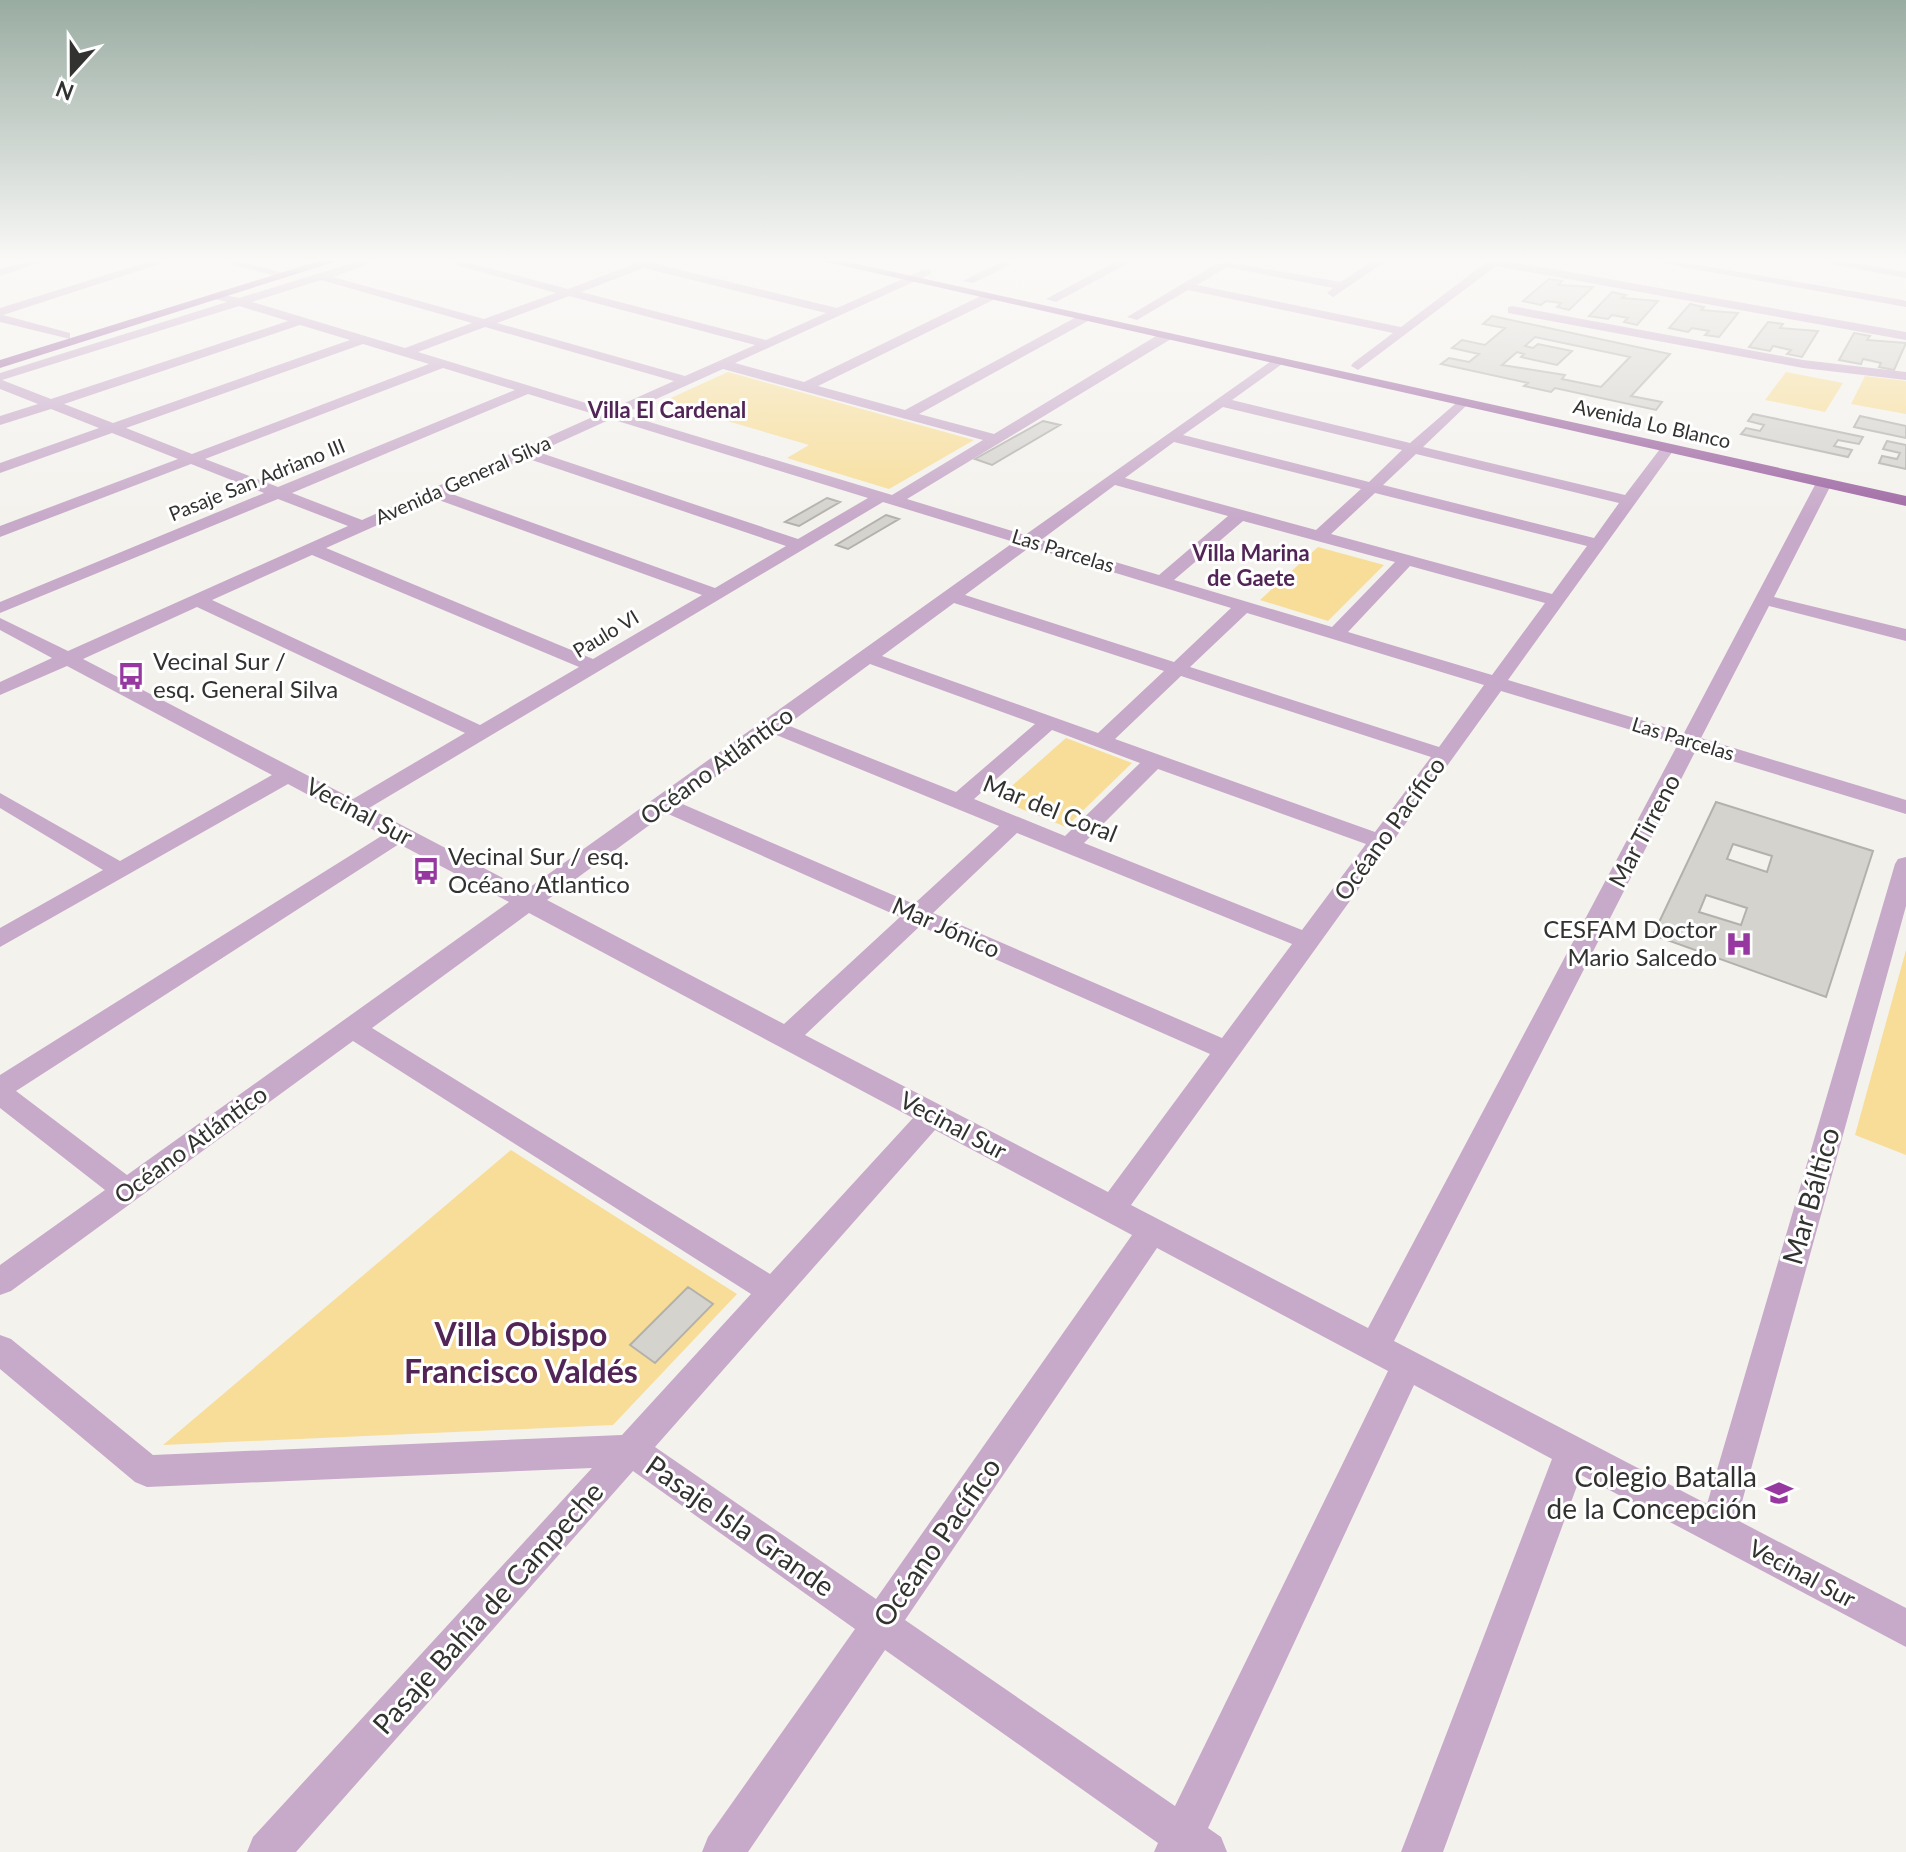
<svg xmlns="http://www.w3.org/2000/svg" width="1906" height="1852" viewBox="0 0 1906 1852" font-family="Lato,sans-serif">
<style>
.green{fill:#f7dd98}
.building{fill:#d5d3ce;stroke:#b3b1ac;stroke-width:2;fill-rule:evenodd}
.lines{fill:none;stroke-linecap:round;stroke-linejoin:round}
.minor{fill:#c7a9c9;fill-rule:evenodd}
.major{fill:#9f69a4;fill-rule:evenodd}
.labels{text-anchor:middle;stroke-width:6;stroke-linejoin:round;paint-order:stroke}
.far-street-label{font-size:20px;fill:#323230;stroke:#fff}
.far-neighbourhood-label{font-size:22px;font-weight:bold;fill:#522557;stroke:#fff}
.poi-label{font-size:24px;fill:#323230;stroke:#fff;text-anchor:start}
.street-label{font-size:24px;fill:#323230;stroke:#fff}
.near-street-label{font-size:28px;fill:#323230;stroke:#fff}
.near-poi-label{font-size:28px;fill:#323230;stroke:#fff;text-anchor:end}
.near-neighbourhood-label{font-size:32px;font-weight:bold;fill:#522557;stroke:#fff}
</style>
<rect width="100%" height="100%" fill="#f4f2ed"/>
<path class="green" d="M728,372L974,440L889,489L787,458L809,445L662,402Z
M1786,372L1843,383L1825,412L1765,400Z
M1865,376L1906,381V414L1851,404Z
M1318,547L1384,565L1328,621L1260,600Z
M1066,738L1132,763L1066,827L997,799Z
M1906,950V1155L1855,1135Z
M511,1150L737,1294L613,1425L163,1445Z"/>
<path class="building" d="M1549,279L1562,281L1558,285L1593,287L1569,310L1557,307L1561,303L1546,301L1541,305L1523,301Z
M1612,292L1626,295L1622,298L1658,301L1637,325L1624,322L1628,318L1612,315L1608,319L1589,316Z
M1690,304L1704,307L1701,310L1738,313L1719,337L1705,335L1709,331L1692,328L1688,332L1669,328Z
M1492,316L1670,354L1631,396L1662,402L1656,410L1555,388L1551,392L1524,386L1528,383L1441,364L1449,358L1469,362L1479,354L1452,348L1462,340L1485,345L1505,328L1483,324ZM1535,337L1630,357L1601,387L1562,379L1565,375L1502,365L1517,352L1524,354L1521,357L1557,365L1572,351L1538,344L1533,348L1525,346Z
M1768,322L1783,324L1780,328L1818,331L1802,357L1787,354L1791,350L1773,346L1770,351L1749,347Z
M1854,333L1870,336L1867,340L1906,343L1894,370L1879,367L1881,363L1863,359L1861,364L1839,360Z
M1753,414L1863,437L1859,444L1838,440L1834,446L1852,450L1848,457L1741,434L1746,428L1760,431L1764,425L1748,421Z
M1860,416L1906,426V438L1854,427Z
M1043,421L1060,425L992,465L975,459Z
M1887,441L1906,445V469L1879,463L1882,456L1897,459L1900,453L1883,449Z
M827,498L840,502L799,526L785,522Z
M886,515L899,519L848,549L836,545Z
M1716,802L1873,851L1826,997L1653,935ZM1733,844L1772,856L1767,872L1727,859ZM1706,895L1747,908L1741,925L1699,912Z
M688,1287L713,1304L655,1363L630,1345Z"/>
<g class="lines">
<path class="minor" d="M27,261H45L0,276V269Z
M151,261H169L3,315L70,333V339L0,322V308Z
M218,261H239L290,275L284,278Z
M359,261H377L333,277L484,319L556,293L442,261H462L568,289L632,265V261H660L656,264L837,308L923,270H931V274L735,363L804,382L985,294H993V300L818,386L905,410L1080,315H1088V321L919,414L994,434L1161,333H1171V339L907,499L1025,535L1277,357L1284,361L1282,364L1232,400L1410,443L1462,398L1469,402L1467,405L1423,447L1625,495L1663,445H1673V451L1508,680L1684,733L1816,483L1824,478L1829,480L1832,483L1774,597L1906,629V641L1769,606L1701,738L1906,800V814L1696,750L1394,1341L1707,1504L1895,864L1898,859L1906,857V906L1737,1520L1906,1608V1647L1581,1475L1443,1852H1401L1552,1459L1414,1385L1208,1828L1221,1837L1227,1852H1154L1158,1843L885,1650L748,1852H702L708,1837L855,1629L633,1471L296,1852H247L253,1837L592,1468L147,1487L135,1482L0,1369V1335L11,1339L153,1455L622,1435L751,1294L353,1041L11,1291L0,1295V1265L105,1190L0,1108V1075L383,835L288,784L0,947V928L103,870L0,808V793L120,861L272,775L67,666L0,695V682L52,658L0,630V618L68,651L348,526L278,499L0,613V602L264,493L191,464L0,537V526L178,459L112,433L0,473V463L99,428L51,409L0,425V416L38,404L0,389V373L227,302L215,299V293L239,298ZM644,268L826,313L766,340L581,292ZM321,280L472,323L405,348L252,302ZM569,296L755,345L685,376L497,323ZM239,306L288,321L51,399L2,380ZM300,325L350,340L113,423L64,404ZM485,327L674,381L609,410L418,352ZM363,344L429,364L192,454L126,428ZM443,368L515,390L278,487L205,459ZM723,369L983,440L892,495L623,414ZM528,394L597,415L362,520L292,493ZM1223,407L1402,450L1369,482L1183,435ZM611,419L868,498L798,539L538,452ZM1174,442L1361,489L1316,530L1125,478ZM1416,454L1619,503L1594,538L1383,485ZM526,458L786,546L715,588L449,493ZM1115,485L1228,516L1159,575L1041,540ZM1375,493L1587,546L1552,594L1331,534ZM436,499L702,595L593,659L326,548ZM883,502L1014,542L526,890L369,808ZM1243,521L1395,562L1332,627L1174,580ZM1030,547L1231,608L1174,662L965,595ZM312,555L579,667L480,725L212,600ZM1410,566L1545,603L1492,675L1348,632ZM954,603L1164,671L1098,733L882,656ZM197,607L465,733L353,799L83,659ZM1247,613L1484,685L1439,747L1190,667ZM870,664L1035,724L956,792L787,725ZM1181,676L1431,757L1375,832L1115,739ZM1501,691L1678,744L1368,1328L1131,1205ZM1052,730L1140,763L1065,836L974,799ZM774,734L999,826L914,904L680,803ZM1158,769L1366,844L1302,930L1084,843ZM666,813L900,917L784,1024L547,900ZM1017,833L1292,944L1222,1038L933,913ZM399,844L509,902L127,1175L16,1091ZM529,913L913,1118L770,1274L372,1028ZM920,926L1210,1054L1108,1192L805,1035ZM935,1130L1132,1235L876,1599L655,1447ZM1157,1248L1388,1371L1175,1806L905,1620Z
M1003,261H1018L973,283L963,281Z
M1117,261H1132L1056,302L1046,299Z
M1221,261L1341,282L1372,261H1386L1333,297L1327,293L1333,288L1227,267L1197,285L1401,327L1484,264L1481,261H1507L1906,332V340L1496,266L1358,370L1351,366L1353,363L1393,333L1188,290L1137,320L1127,317Z
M1649,261H1675L1903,300L1906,301V307Z
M1815,261H1843L1906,272V278Z
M1512,306L1803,360L1906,372V380L1803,368L1508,313V307Z"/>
<path class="major" d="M319,261H337L0,368V360Z
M822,261H844L1906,496V506Z"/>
</g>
<linearGradient id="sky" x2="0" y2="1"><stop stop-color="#99aca2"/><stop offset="0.5" stop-color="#faf9f7"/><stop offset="1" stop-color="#faf9f7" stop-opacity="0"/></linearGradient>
<rect width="1906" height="520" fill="url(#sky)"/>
<defs>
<g id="bus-bare" transform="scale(2.16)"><path d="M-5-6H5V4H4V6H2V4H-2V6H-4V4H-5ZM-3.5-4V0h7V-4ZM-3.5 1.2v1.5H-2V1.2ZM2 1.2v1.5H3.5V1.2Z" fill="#9738a1" stroke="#fff" stroke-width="2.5" paint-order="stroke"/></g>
<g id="hospital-bare" transform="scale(2.16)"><path d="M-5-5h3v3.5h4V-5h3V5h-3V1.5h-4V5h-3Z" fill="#9738a1" stroke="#fff" stroke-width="2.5" paint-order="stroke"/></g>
<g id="school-bare" transform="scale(2.16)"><path d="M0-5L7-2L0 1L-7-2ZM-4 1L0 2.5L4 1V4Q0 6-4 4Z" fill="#9738a1" stroke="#fff" stroke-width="2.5" paint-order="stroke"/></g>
</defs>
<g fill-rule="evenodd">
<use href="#bus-bare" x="131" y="676"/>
<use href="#bus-bare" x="426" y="871"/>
<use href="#hospital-bare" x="1739" y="944"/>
<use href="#school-bare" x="1779" y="1493"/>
</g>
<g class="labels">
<g class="far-street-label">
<text transform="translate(1652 424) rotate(13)" y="7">Avenida Lo Blanco</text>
<text transform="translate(257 480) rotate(-22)" y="7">Pasaje San Adriano III</text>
<text transform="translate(463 480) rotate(-24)" y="7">Avenida General Silva</text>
<text transform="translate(1063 551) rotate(17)" y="7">Las Parcelas</text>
<text transform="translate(606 634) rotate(-31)" y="7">Paulo VI</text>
<text transform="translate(1683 739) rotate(17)" y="7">Las Parcelas</text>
</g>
<g class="far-neighbourhood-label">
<text x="667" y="418">Villa El Cardenal</text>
<text x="1251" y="561">Villa Marina<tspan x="1251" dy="25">de Gaete</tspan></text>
</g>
<g class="poi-label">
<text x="153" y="670">Vecinal Sur /<tspan x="153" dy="28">esq. General Silva</tspan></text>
<text x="448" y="865">Vecinal Sur / esq.<tspan x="448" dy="28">Océano Atlantico</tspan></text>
<text x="1717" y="938" text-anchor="end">CESFAM Doctor<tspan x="1717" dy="28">Mario Salcedo</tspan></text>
</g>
<g class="street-label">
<text transform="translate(717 766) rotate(-36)" y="8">Océano Atlántico</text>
<text transform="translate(1050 809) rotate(22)" y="8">Mar del Coral</text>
<text transform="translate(359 812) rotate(28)" y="8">Vecinal Sur</text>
<text transform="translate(1390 829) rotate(-54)" y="8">Océano Pacífico</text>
<text transform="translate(1645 831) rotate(-62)" y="8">Mar Tirreno</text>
<text transform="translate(946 928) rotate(24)" y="8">Mar Jónico</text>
<text transform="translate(953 1126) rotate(28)" y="8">Vecinal Sur</text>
<text transform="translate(191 1145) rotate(-36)" y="8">Océano Atlántico</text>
<text transform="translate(1802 1574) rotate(28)" y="8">Vecinal Sur</text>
</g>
<g class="near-street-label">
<text transform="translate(1811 1196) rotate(-74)" y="10">Mar Báltico</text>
<text transform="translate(740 1526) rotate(35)" y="10">Pasaje Isla Grande</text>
<text transform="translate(937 1542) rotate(-55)" y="10">Océano Pacífico</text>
<text transform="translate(488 1608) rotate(-48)" y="10">Pasaje Bahía de Campeche</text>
</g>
<g class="near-poi-label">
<text x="1757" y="1487">Colegio Batalla<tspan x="1757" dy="32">de la Concepción</tspan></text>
</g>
<g class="near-neighbourhood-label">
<text x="521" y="1346">Villa Obispo<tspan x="521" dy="37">Francisco Valdés</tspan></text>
</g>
</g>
<g transform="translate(72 72) rotate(201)" stroke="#ffffff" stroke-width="6" paint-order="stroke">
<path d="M0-6L14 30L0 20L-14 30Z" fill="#323230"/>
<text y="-12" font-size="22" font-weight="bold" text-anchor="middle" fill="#323230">N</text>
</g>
</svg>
